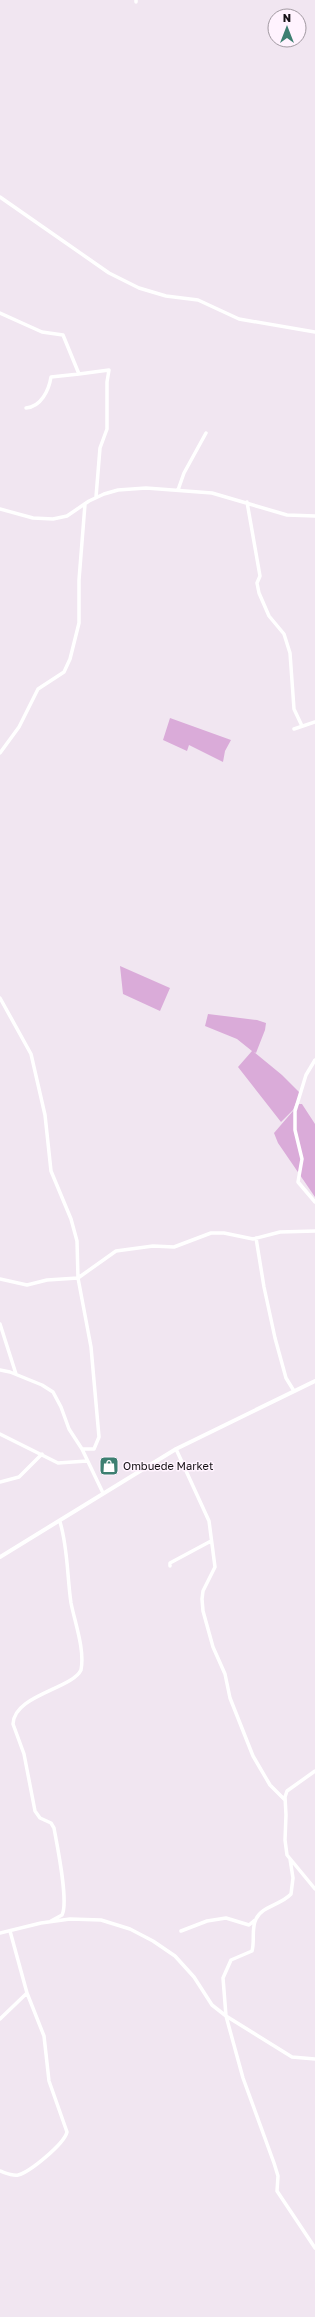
<svg xmlns="http://www.w3.org/2000/svg" width="315" height="2317" viewBox="0 0 315 2317" font-family="'Golos Text',sans-serif">
<style>
.green{fill:#daabd9}
.lines{fill:none;stroke-linecap:round;stroke-linejoin:round}
.minor{stroke:#fff;stroke-width:3.5}
.tertiary{stroke:#fff;stroke-width:4}
.labels{text-anchor:middle;stroke-width:3;stroke-linejoin:round;paint-order:stroke}
.poi-label{font-size:11px;fill:#151115;stroke:#fff3fe;text-anchor:start}
</style>
<rect width="100%" height="100%" fill="#f1e6f1"/>
<path class="green" d="M170,718L231,740L225,751L223,762L189,745L187,751L163,740Z
M120,966L170,988L160,1011L123,994Z
M208,1014L257,1020L266,1023L265,1030L256,1053L254,1052L282,1075L300,1093L293,1110L281,1122L238,1067L252,1051L237,1039L205,1026Z
M299,1104H302L315,1124V1197L278,1143L274,1133Z"/>
<g class="lines">
<path class="minor" d="M136,0V2
M0,197L109,273L139,288L166,296L198,300L239,319L315,332
M0,313L42,332L63,335L79,374L109,370L107,382V429L100,448L96,497
M26,408C41,407 49,390 51,377L79,374
M178,490L184,473L206,433
M247,502L260,576L257,583L259,593L269,616L284,634L290,653L294,709L302,726
M0,509L33,518L53,519L67,516L89,501L104,494L118,490L146,488L212,493L287,515L315,516
M294,729L315,722
M0,753L19,727L38,689L64,672L70,659L79,623V580L85,504
M0,998L31,1054L45,1115L51,1171L71,1219L77,1241L78,1278L91,1347L99,1437L94,1449H82
M315,1060L306,1075L295,1111V1130L302,1159L298,1182L315,1202
M256,1238L264,1287L275,1338L286,1378L294,1391
M0,1279L27,1285L47,1280L78,1278L116,1251L153,1246L174,1247L211,1233H224L253,1239L280,1232L315,1231
M0,1324L16,1374
M0,1370L10,1372L42,1385L53,1392L61,1407L69,1429L82,1449L103,1493
M0,1434L58,1463L87,1461
M176,1449L209,1521L215,1567L203,1591L202,1599L203,1611L213,1647L225,1674L230,1698L253,1756L270,1785L285,1800
M0,1482L19,1477L42,1454
M170,1566V1563L211,1541
M315,1771L287,1791L285,1797L286,1815L285,1840L287,1855L315,1889
M290,1859L293,1878L291,1894C281,1905 262,1906 256,1919C251,1929 255,1941 252,1951L231,1960L223,1978L226,2016L243,2078L274,2163L278,2176L277,2191L315,2248
M51,1921L62,1915C69,1902 57,1845 54,1828L51,1823L40,1818L35,1811L24,1754L13,1724C14,1695 72,1689 81,1670C85,1650 75,1623 71,1603C67,1576 68,1548 60,1522
M181,1931L207,1921L226,1918L249,1925L255,1920
M0,1933L41,1923L70,1919L101,1920L130,1929L153,1941L175,1956L194,1977L212,2005L226,2016L292,2057L315,2059
M0,2019L27,1993
M0,2171C6,2173 12,2176 18,2175C30,2172 64,2144 67,2132L49,2081L44,2036L27,1993L10,1931"/>
<path class="tertiary" d="M0,1557L176,1449L315,1381"/>
</g>
<defs>
<g id="shop-square" transform="scale(1)"><rect x="-9" y="-9" width="18" height="18" rx="4" fill="#3d7f71" stroke="#fff3fe"/><path d="M-5-2.5h2.3a2.7 3.5 0 0 1 5.4 0H5L5.5 6h-11ZM-1.5-2.5h3a1.5 2.3 0 0 0-3 0Z" fill="#fff"/></g>
</defs>
<g fill-rule="evenodd">
<use href="#shop-square" x="109" y="1466"/>
</g>
<g class="labels">
<g class="poi-label">
<text x="123" y="1470">Ombuede Market</text>
</g>
</g>
<g transform="translate(287 28)"><circle r="19" fill="#fff3fe" stroke="#a199a1"/>
<path d="M0-3L7 15L0 10L-7 15Z" fill="#3d7f71"/>
<text y="-6" font-size="11" font-weight="bold" text-anchor="middle" fill="#151115">N</text>
</g>
</svg>
